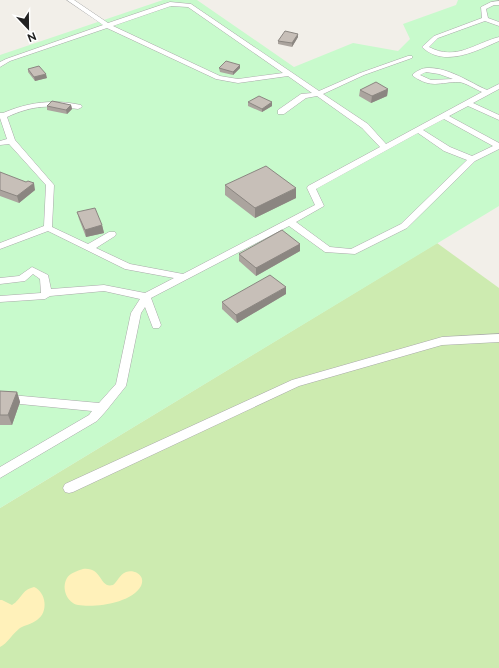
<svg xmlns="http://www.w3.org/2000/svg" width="499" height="668" viewBox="0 0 499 668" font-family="Raleway,sans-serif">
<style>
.grass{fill:#cdebb0}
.sand{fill:#fff1ba}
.park{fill:#c8facc}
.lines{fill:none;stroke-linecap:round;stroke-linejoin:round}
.lane-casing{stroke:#a9a9a9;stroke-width:1}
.lane{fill:#fff;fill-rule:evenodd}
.wall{fill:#aba49e}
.shaded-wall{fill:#8b8681}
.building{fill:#c7bfb8;stroke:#8b8681}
</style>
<rect width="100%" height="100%" fill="#f2efe9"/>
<path class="grass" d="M437,243L499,288V668H0V508Z"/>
<path class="sand" d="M83,569C103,567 99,589 113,585C118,581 119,575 126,572C135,569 146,576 141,586C132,603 95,608 78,605C67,603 61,588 67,578C70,573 77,571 83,569Z
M34,587C46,592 49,612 37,620C32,624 25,625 20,628C12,634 8,643 0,647V600H2L12,605C22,599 21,590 34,587Z"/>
<path class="park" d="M163,0H197L294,67L353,43L398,51L410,39L403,24L456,5L458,0H499V206L0,508V55Z"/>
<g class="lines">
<g class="lane-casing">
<path id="lane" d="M67,0H74L108,23L170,2L191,4L319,91L360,73L408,56H412V58L364,75L323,94L368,124L386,144L482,92C475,89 466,83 459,82C439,82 432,89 413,76V74C417,71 422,68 427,68C448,67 469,82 487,90L499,84V89L473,103L499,115V120L468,106L449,116L499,143V149L475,161L407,228L355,254L325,252L289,226L151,298L161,325L159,328H153L145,307L141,313L126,386L106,411L97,421L0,478V467L89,415L92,411L0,402V394L99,403L116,384L131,313L140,299L104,291L50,296L45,299L0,302V296L41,293L40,279L33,274L25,281L0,284V278L19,276L32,267L48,275L51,289L104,285L145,293L174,278L125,269L48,231L0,249V243L44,226L46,185L9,144L0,145V141L7,139L0,118V113H3C29,102 53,99 81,105L82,107L78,109C50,105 33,105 7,117L15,140L54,185L52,227L88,244L109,232H115L116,234L115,236L96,248L130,264L183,274L315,205L307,188L308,186L380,147L362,128L317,96L306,98L284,114H278V110L301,94L312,93L288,76L238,83L216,79L107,28L10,61L0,67V62L6,59L103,25ZM171,6L188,7L283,73L238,79L220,76L113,26ZM426,72L439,74L453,79L431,80L420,75ZM444,119L493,146L472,156L450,147L423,130ZM418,133L444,151L467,160L401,224L351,249L330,247L296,222L324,206L316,189Z
M499,1V5H494L486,9L488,18L499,22V26L485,21L438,38L429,47C456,61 473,44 499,37V41C476,51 444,68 422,47L434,36L482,18L481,7L491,2Z
M499,334V342L442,345L299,386L73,492L69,493L65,492L63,488L65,484L292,380L442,337Z"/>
</g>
<use href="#lane" class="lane"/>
</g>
<path class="wall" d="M298,37L292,47L278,44V41Z
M240,65V68L233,75L220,72L219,68Z
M28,69L47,78L35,81L28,72Z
M388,89L387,96L371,103L359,96L360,90Z
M248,102H272V106L262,112L248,106Z
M71,105L72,109L67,114L47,110V106Z
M0,172L35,190L19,203L0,196Z
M225,185L296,198L255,218L225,195Z
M77,212L102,225L104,233L86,237L79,219Z
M300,244V251L256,276L239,261V254Z
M286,294L237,323L222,309V302Z
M0,391L17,392L20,402L12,425H0Z"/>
<path class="shaded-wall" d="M298,34V37L292,47V43Z
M240,65V68L233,75V72Z
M46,74L47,78L35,81L34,77Z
M388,89L387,96L371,103L372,96Z
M272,102V106L262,112V109Z
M71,105L72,109L67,114L66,110Z
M34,183L35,190L19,203L17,196Z
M296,188V198L255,218V208Z
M102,225L104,233L86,237L85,230Z
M300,244V251L256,276V268Z
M286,287V294L237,323L236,315Z
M17,392L20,402L12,425L8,415Z"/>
<path class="building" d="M285,31L298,34L292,43L278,41Z
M226,61L240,65L233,72L219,68Z
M39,66L46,74L34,77L28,69Z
M376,82L388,89L372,96L360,90Z
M259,96L272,102L262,109L248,102Z
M52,101L71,105L66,110L47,106Z
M266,166L296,188L255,208L225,185Z
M0,172L26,182L28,181L34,183L17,196L0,190Z
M95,208L102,225L85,230L77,212Z
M282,230L300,244L256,268L239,254Z
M270,275L286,287L236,315L222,302Z
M0,391L17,392L8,415H0Z"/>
<g transform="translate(28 28) rotate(158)" stroke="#ffffff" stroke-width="3" paint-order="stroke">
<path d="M0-3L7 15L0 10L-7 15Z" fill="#222222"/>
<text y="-6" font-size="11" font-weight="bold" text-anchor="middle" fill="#222222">N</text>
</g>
</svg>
